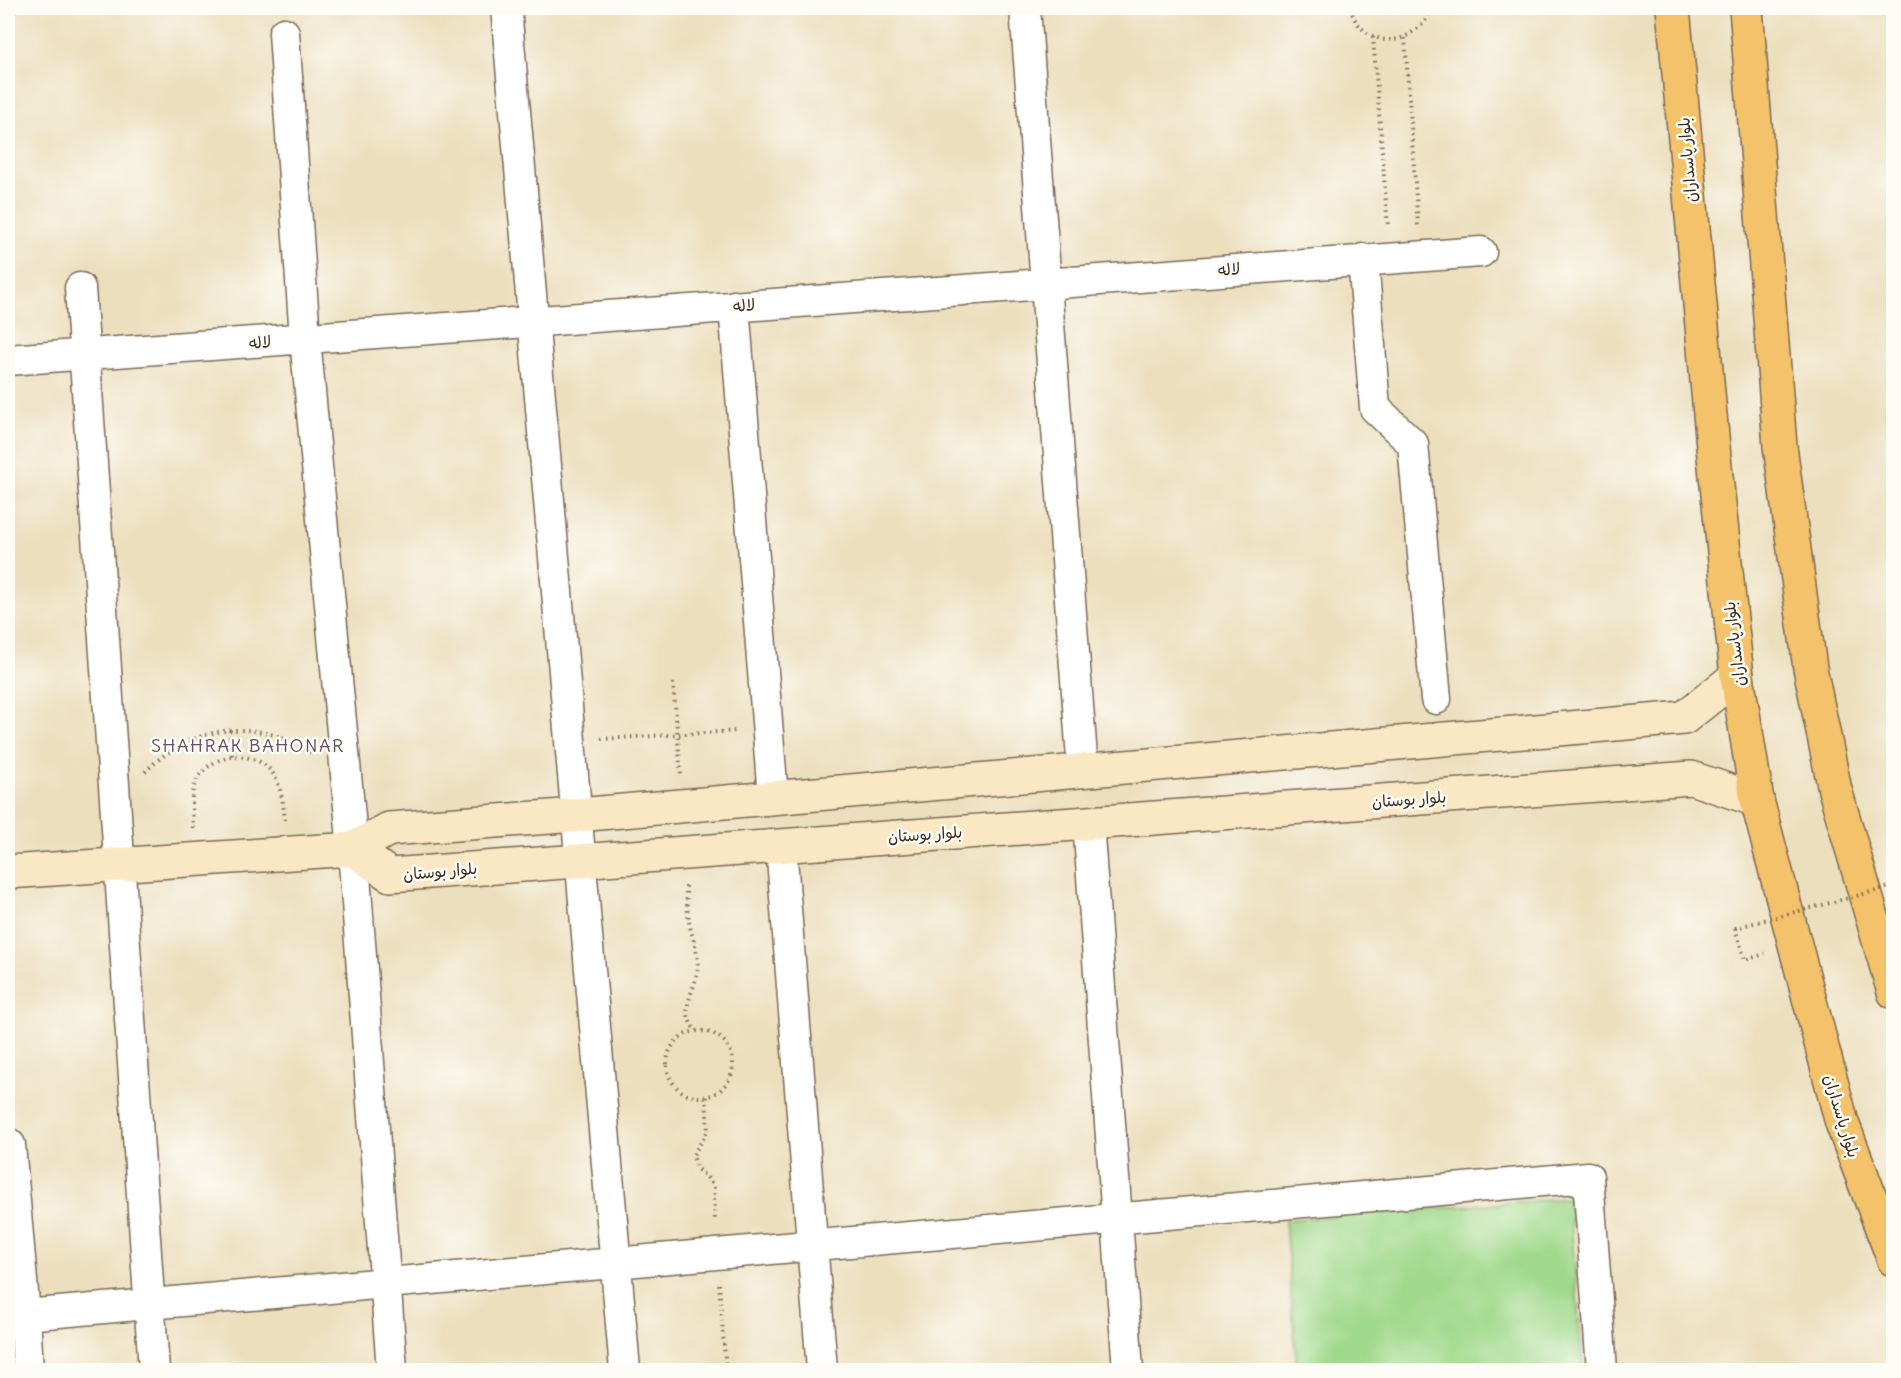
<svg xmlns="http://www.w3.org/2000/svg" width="1901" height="1378" viewBox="0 0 1901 1378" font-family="Delius,'Playpen Sans Arabic',sans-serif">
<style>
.green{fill:#a0d98b;stroke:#6e8254;stroke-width:1.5}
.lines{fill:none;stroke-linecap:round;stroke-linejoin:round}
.street-casing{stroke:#796956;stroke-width:33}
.secondary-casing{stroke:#796956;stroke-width:36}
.highway-casing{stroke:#796956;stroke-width:36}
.path{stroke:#796956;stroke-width:4;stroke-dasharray:1.5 4.5;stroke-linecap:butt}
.street{stroke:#fff;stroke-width:30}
.secondary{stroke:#fae7c3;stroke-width:33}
.highway{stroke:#f3c26a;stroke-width:33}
.path-bridge{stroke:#796956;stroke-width:4;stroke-dasharray:1.5 4.5;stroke-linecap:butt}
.labels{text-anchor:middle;stroke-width:5;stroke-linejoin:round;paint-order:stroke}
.street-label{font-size:16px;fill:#3b2a1e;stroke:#fdfcf7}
.neighbourhood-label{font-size:18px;letter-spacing:1.5px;fill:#665061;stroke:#fdfcf7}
</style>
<rect width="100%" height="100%" fill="#fdfcf7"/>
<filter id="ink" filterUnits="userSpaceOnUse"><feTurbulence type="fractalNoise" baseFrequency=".0167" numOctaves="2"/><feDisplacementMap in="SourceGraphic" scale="12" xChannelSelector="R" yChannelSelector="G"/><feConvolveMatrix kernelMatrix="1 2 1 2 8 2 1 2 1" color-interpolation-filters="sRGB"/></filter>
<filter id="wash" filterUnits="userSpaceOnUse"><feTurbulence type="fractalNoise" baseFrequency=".008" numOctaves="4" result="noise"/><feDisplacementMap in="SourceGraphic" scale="24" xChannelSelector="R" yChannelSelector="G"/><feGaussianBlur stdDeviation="1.35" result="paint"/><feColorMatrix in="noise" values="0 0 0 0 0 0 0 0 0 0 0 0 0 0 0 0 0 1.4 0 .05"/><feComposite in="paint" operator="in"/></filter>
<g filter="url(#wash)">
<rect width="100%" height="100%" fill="#ecdfbe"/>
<path class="green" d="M1569,1198L1583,1370H1297L1285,1220Z"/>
</g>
<g filter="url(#ink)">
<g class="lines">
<g class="street-casing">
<path id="street" d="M506,8L625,1370
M1025,8L1083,771
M284,33L305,338L353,849L392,1370
M1363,259L1375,408L1413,444L1436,699
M80,288L154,1370
M734,306L773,797
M8,360L1481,252
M1088,822L1128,1370
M781,845L822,1370
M8,1143L10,1145L25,1315L1588,1177L1602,1370
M8,1317L25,1315L28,1370"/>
</g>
<g class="secondary-casing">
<path id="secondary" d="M353,849L390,875L1691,778L1757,800
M8,872L353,849L389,829L577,815L1684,718L1737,676"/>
</g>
<g class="highway-casing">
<path id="highway" d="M1673,8L1713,447L1737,676L1757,800L1842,1123L1894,1260
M1746,8L1780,446L1810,668L1835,790L1894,992"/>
</g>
<path class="path" d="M1350,8C1359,37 1389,50 1414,31C1418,28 1423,25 1425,21C1427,17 1428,12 1430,8
M1373,37L1388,227
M1405,38L1418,226
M673,683L681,775
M230,730L232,757
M601,739L737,731
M145,772C191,725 257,715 312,754
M193,828C193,815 190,799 194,786C205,755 249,746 271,771C282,785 283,803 285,820
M686,886C686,900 688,914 690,927C694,942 700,958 697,973C693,996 679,1008 695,1030
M1735,928L1745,960L1765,954
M667 1064a33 33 0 1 1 66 0a33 33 0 1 1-66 0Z
M706,1097L708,1131L693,1155L697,1169L706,1176L714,1187L715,1222
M719,1284L726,1370"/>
<use href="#street" class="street"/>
<use href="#secondary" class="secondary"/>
<use href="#highway" class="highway"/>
<path class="path-bridge" d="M1735,928L1894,886"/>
</g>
</g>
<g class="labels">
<g class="street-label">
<text transform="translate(1687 160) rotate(-95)" y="6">بلوار پاسداران</text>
<text transform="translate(1229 269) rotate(-4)" y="6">لاله</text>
<text transform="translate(744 305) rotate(-4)" y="6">لاله</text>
<text transform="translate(260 342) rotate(-4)" y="6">لاله</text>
<text transform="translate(1734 644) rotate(-97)" y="6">بلوار پاسداران</text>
<text transform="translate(1409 799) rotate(-4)" y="6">بلوار بوستان</text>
<text transform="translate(925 834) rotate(-4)" y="6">بلوار بوستان</text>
<text transform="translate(440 871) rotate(-5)" y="6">بلوار بوستان</text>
<text transform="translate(1842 1116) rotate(73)" y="6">بلوار پاسداران</text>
</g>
<g class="neighbourhood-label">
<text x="248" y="752">SHAHRAK BAHONAR</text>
</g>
</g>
<rect width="1901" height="1378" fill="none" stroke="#fdfcf7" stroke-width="30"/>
</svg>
